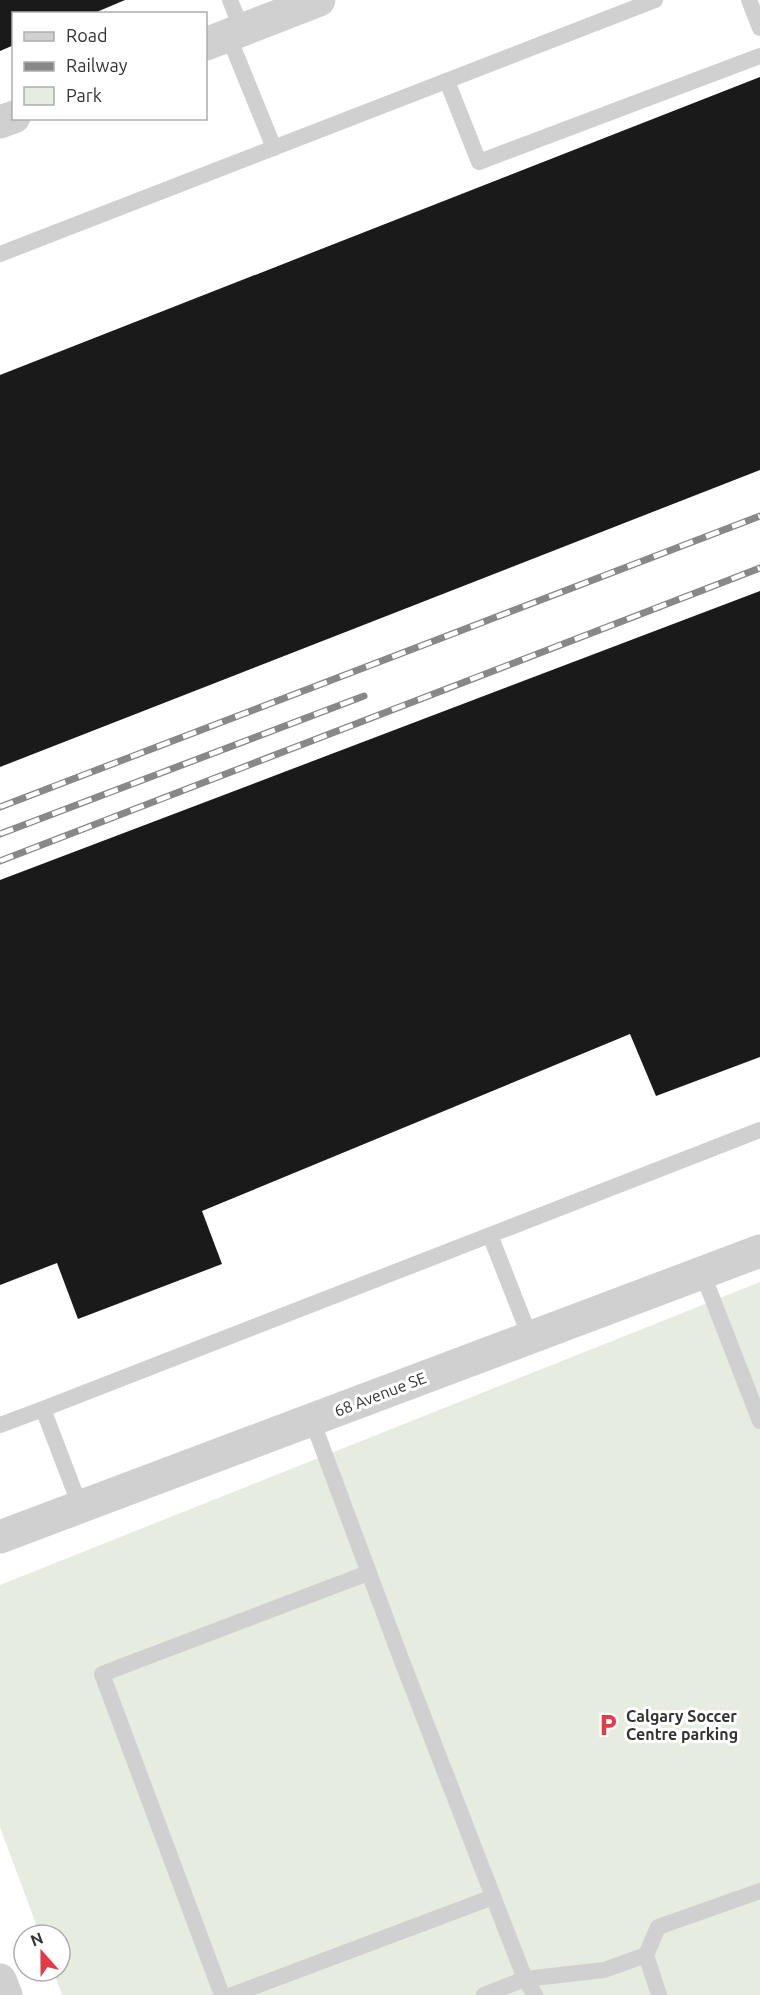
<svg xmlns="http://www.w3.org/2000/svg" width="760" height="1995" viewBox="0 0 760 1995" font-family="Ubuntu,sans-serif">
<style>
.green{fill:#e6ecdf}
.building{fill:#1a1a1a}
.lines{fill:none;stroke-linecap:round;stroke-linejoin:round}
.service{stroke:#d0d0d0;stroke-width:16}
.minor{stroke:#d0d0d0;stroke-width:33}
.rail-casing{stroke:#888;stroke-width:7}
.rail{stroke:#fff;stroke-width:4.5;stroke-dasharray:14;stroke-linecap:butt}
.labels{text-anchor:middle;stroke-width:6;stroke-linejoin:round;paint-order:stroke}
.street-label{font-size:16px;fill:#333;stroke:#fff}
.poi-label{font-size:16px;font-weight:bold;fill:#333;stroke:#fff;text-anchor:start}
</style>
<rect width="100%" height="100%" fill="#fff"/>
<path class="green" d="M760,1282V1995H62L53,1971H60V1935H40L0,1827V1585Z"/>
<path class="building" d="M0,0H125L92,14H14V45L0,51Z
M760,77V470L0,767V375Z
M760,591V1057L656,1096L630,1034L202,1211L222,1264L78,1319L57,1263L0,1285V880Z"/>
<g class="lines">
<path class="service" d="M230,0L242,30
M749,0L760,28
M228,35L274,148
M447,81L479,162L760,56
M0,254L655,0
M490,1235L530,1337
M702,1272L760,1421
M43,1409L760,1130
M312,1420L400,1656L525,1979L535,1995
M0,1425L43,1409L80,1506
M646,1955L659,1995
M222,1995L102,1674L368,1573
M232,1995L493,1897
M484,1995L525,1979L604,1970L646,1955L658,1927L760,1891"/>
<path class="minor" d="M206,44L319,0
M0,122L14,117
M0,1537L760,1251
M0,1980L6,1995"/>
<g class="rail-casing">
<path id="rail" d="M0,807L760,516
M0,834L364,696
M0,861L760,568"/>
</g>
<use href="#rail" class="rail"/>
</g>
<defs>
<g id="parking-bare" transform="scale(1.8)"><path d="M-3.5-5.5H1a3.5 3.5 0 0 1 0 7H-1V5.5H-3.5ZM-1-3.4V-.6H.8a1.4 1.4 0 0 0 0-2.8Z" fill="#e63946" stroke="#fff" stroke-width="2.5" paint-order="stroke"/></g>
</defs>
<g fill-rule="evenodd">
<use href="#parking-bare" x="608" y="1725"/>
</g>
<g class="labels">
<g class="street-label">
<text transform="translate(380 1394) rotate(-21)" y="6">68 Avenue SE</text>
</g>
<g class="poi-label">
<text x="626" y="1722">Calgary Soccer<tspan x="626" dy="18">Centre parking</tspan></text>
</g>
</g>
<rect x="12" y="12" width="195" height="108" fill="#ffffff" stroke="#adadad" stroke-width="1.5"/>
<rect x="24" y="32" width="30" height="9" fill="#d0d0d0" stroke="#adadad" stroke-width="1.5"/>
<text x="66" y="42" font-size="18" fill="#333333">Road</text>
<rect x="24" y="62" width="30" height="9" fill="#888888" stroke="#adadad" stroke-width="1.5"/>
<text x="66" y="72" font-size="18" fill="#333333">Railway</text>
<rect x="24" y="87" width="30" height="18" fill="#e6ecdf" stroke="#adadad" stroke-width="1.5"/>
<text x="66" y="102" font-size="18" fill="#333333">Park</text>
<g transform="translate(42 1953) rotate(339)"><circle r="28" fill="#ffffff" stroke="#adadad" stroke-width="1.5"/>
<path d="M0-4.5L10 22L0 15L-10 22Z" fill="#e63946"/>
<text y="-9" font-size="16" font-weight="bold" text-anchor="middle" fill="#333333">N</text>
</g>
</svg>
